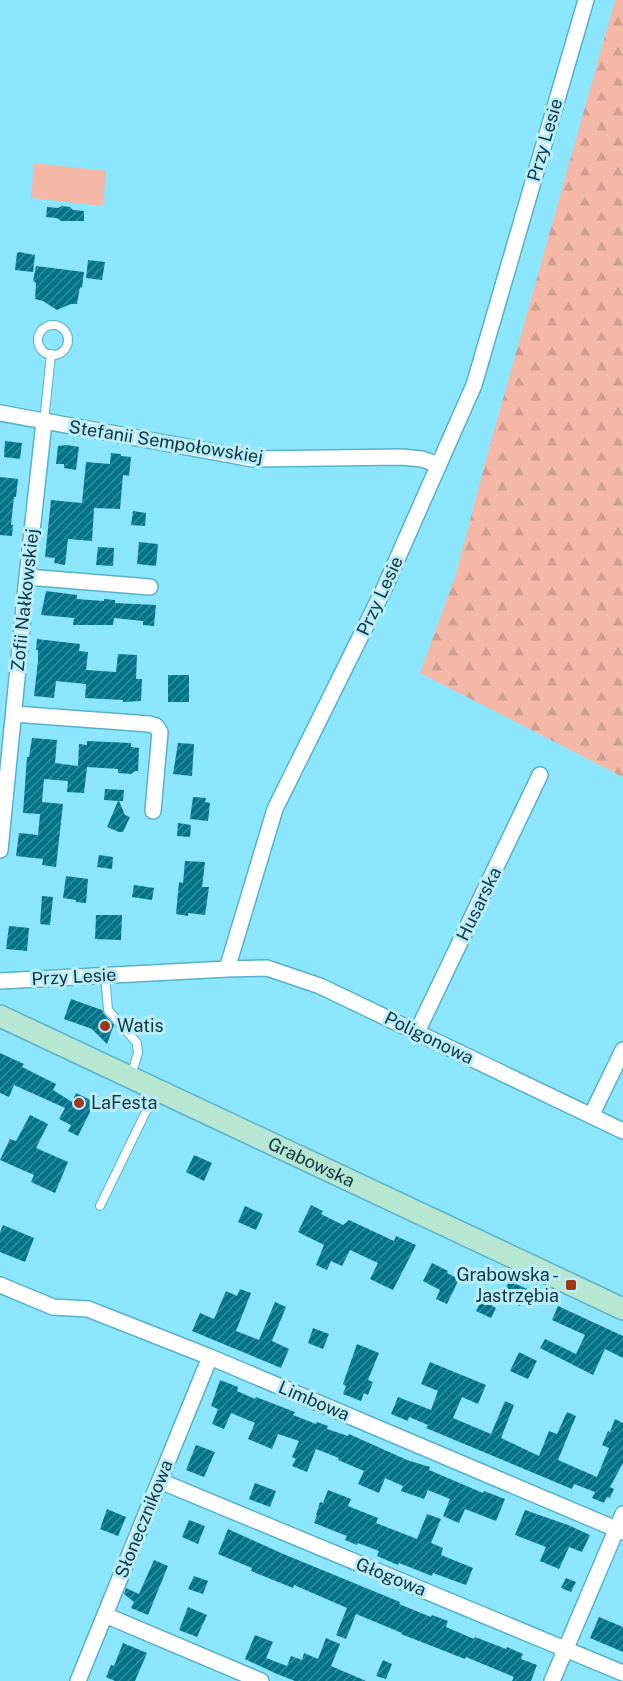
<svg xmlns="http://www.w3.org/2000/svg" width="623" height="1681" viewBox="0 0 623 1681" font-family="'Public Sans',sans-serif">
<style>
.forest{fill:url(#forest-firs)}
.park{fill:#f5b8a6}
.building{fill:url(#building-hatch)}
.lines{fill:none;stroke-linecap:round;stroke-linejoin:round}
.lane-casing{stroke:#57b1c8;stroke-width:10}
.street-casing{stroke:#57b1c8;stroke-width:18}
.secondary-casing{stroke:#57b1c8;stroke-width:24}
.lane{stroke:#fff;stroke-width:8}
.street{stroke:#fff;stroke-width:15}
.secondary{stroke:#b7e6d3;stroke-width:21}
.poi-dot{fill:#9e3815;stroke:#bbeefc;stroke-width:2}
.labels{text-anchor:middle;stroke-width:6;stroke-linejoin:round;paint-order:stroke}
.street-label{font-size:18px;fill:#0f3640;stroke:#bbeefc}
.poi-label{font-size:18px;fill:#0f3640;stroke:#bbeefc;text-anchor:start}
</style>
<defs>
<pattern id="forest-firs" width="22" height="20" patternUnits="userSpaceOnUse" patternTransform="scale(1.5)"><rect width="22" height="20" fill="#f5b8a6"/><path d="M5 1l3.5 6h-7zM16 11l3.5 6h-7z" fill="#d19f90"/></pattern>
<pattern id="building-hatch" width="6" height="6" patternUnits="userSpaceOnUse" patternTransform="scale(1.5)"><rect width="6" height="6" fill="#02748b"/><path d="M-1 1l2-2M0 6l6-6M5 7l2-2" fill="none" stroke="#388c9d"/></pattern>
</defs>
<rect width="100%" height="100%" fill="#8de6ff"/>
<path class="forest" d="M615,0H623V777L420,673L456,574L485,463Z"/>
<path class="park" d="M34,163L106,171L103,206L31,198Z"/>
<path class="building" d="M62,206L70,207L73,210L84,211V221H61L57,218L46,217L47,207L58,208Z
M19,252L35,255L33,272L15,270L17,253Z
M88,260L105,262L102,280L86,278Z
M36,266L84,272L82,288L80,287L77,304H71L57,310L43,301L35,299L36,283L33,281Z
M5,441L22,443L20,459L4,457Z
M67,445L79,447L76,470L64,468V464H56L58,446Z
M111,453L121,454V456L131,457L129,476L123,475L120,509L94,508L92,541L68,539L65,565L54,563L55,558L45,557L51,500L82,503L86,462L110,464Z
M0,477L18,479L16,497H14L11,525H13L12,536L0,535Z
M133,511L146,513L145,526L131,525Z
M139,542L158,544L156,566L137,564Z
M98,547L114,548L113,566L96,565Z
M46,591L77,595V599L104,601V599L115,600V603L156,605L154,626L143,625V621L114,618L113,625H73L74,618L41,615Z
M37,639L80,644L79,651L88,652L86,670L116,672L118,654L137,655L136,679H142L141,701L123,702V700L85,698L86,684L56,681L54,698L34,696L38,661V650H36Z
M168,675H189V702H168Z
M32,738L57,740L55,763L78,766L79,744L87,745V741L131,743V747L139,748L138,771H135L131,774L118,773V769L87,767L84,793L67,792L68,781L44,779L42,802L63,804L56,867L42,865L43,859L16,856L19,833L38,835L40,814L23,813L27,757H29Z
M178,743L194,744L192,776L173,774Z
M105,789L124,790L123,801H119L125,815L130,817L123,832H119L107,827L118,801L104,800Z
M193,797L206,798L205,802L210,803L208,821L190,819Z
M178,823L191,825L190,837L177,836Z
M99,855L113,857L112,869L97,867Z
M185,861L205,862L202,887H209L205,915L188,913V916L176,914L179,882L183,883Z
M66,876L88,879L86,903L76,902V900L63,898Z
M134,885L154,888L152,900L132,897Z
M42,896L53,897L50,925L40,924Z
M96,915H122L121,940L95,939Z
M9,926L29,928L27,951L6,949Z
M71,999L102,1010L104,1014L114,1025L107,1044L92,1029L64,1019Z
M0,1053L24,1064L22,1067L56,1084L53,1090L72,1102L76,1093L95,1102L78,1136L68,1131L71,1125L59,1119L65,1108L14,1085L9,1097L0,1093Z
M30,1115L48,1124L36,1148L68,1162L55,1193L31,1182L34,1175L0,1160L10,1139L16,1141Z
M194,1155L212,1163L204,1181L186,1172Z
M311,1205L323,1211L321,1214L343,1225L349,1220L394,1241L396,1236L416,1245L393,1290L370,1279L378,1263L350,1250L342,1266L331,1261L327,1270L316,1265L324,1245L298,1232Z
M245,1206L263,1214L256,1230L238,1222Z
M3,1225L34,1238L25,1262L0,1252V1232Z
M432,1263L448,1271L447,1273L459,1279L447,1304L436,1299L440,1290L423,1281Z
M509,1281L527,1289L520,1306L502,1298Z
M240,1289L251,1293L236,1331L259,1340L275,1302L286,1307L272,1341L289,1349L281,1368L192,1331L200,1313L214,1319L226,1291L237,1296Z
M482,1300L496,1308L491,1318L476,1311Z
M558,1306L623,1336V1358L605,1349L593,1375L540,1348L545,1339L576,1354L585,1335L552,1320Z
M313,1328L329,1334L323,1349L308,1343Z
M357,1344L379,1353L368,1380L373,1382L368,1395L364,1393L361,1401L343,1394L346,1386L343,1384Z
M519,1352L537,1361L528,1379L510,1371Z
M430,1362L486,1385L478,1404L462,1397L453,1418L491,1434L505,1401L514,1405L501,1438L539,1456L549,1431L557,1434L567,1412L576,1416L558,1460L597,1477L609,1448L602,1445L608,1431L610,1432L615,1419L623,1423V1463L610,1487L614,1489L610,1498L607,1497L604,1503L592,1498L595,1492L574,1484L572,1489L426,1428L428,1425L409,1417L408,1421L391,1414L398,1397L431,1410L438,1391L421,1384Z
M220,1380L238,1387L237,1391L255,1399L256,1397L295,1412L293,1415L316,1424L317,1422L328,1426L327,1429L348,1436L349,1434L407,1460L430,1467L429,1470L483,1493L484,1491L505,1499L496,1521L465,1509L459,1523L443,1516L450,1499L428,1490L424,1499L401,1491L403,1486L385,1478L379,1493L358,1484L364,1471L338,1460L339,1458L316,1449L307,1472L292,1466L296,1459L292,1457L299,1441L278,1434L272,1449L248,1439L255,1423L231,1413L224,1429L212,1424L218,1409L211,1406Z
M196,1445L215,1452L204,1477L186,1470Z
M255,1483L276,1491L270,1507L249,1499Z
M328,1490L351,1499L348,1506L378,1518L376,1523L417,1539L427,1514L441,1519L431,1543L443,1548L441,1555L473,1568L466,1585L433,1573L432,1576L399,1563L398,1565L377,1556L379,1551L358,1543L357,1545L345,1540L347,1536L314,1523L317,1515H316L320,1502L323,1503Z
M107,1509L126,1517L118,1536L100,1529Z
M525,1510L568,1525L590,1535L582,1552L569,1547L559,1569L540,1561L546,1547L515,1535Z
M189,1520L205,1526L198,1544L182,1537Z
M228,1529L281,1553L400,1602L399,1604L431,1617L432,1615L448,1621L446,1627L474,1639L475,1637L506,1649L507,1647L523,1654L521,1659L537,1665L531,1681H512L514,1677L466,1657L465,1659L401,1634L402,1633L356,1614L346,1639L336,1635L347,1608L294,1585L293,1588L251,1571L252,1568L218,1554Z
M154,1560L168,1566L148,1615L131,1608L134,1602L124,1594L126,1588L139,1594Z
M194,1576L208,1581L203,1594L188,1589Z
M566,1578L576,1582L571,1592L561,1588Z
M188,1607L207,1615L197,1637L179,1630Z
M599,1617L623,1627V1652L590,1638Z
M255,1635L273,1642L266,1658L287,1666L291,1656L302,1660L304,1653L318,1659L326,1638L340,1644L331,1666L366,1681H295L277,1674L245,1659Z
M123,1643L147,1653L135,1681H115L106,1677L111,1665L114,1666Z
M383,1660L392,1664L386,1679L376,1676Z"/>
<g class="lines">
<g class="lane-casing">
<path id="lane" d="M38 340a15 15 0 1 1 30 0a15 15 0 1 1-30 0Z
M44,422L51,354
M105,975L108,1010L137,1043L138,1053L131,1076
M100,1206L156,1091"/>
</g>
<g class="street-casing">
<path id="street" d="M0,413L253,459L401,457L422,459L439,465
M27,577L150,587
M14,714L149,724L156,726L160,732L153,811
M0,850L27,577L44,422
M227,969L267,968L320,986L623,1131
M0,981L227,969L275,809L383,591L474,385L586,0
M417,1032L540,775
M591,1116L623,1050
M0,1285L53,1307L88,1309L210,1357L623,1532
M160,1481L623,1673
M105,1615L261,1681
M78,1681L210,1357
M552,1681L623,1514"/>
</g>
<g class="secondary-casing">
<g id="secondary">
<path id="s1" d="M0,1016L623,1309"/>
</g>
</g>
<use href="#lane" class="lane"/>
<use href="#street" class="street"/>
<use href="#secondary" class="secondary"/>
</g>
<g class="poi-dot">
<circle cx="105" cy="1026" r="6"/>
<circle cx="79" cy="1103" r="6"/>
<rect x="565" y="1279" width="12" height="12" rx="3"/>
</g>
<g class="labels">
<g class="street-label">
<text transform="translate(545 140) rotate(-74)" y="6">Przy Lesie</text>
<text transform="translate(166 442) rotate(9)" y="6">Stefanii Sempołowskiej</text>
<text transform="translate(380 596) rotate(-65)" y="6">Przy Lesie</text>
<text transform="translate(25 600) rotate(-84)" y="6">Zofii Nałkowskiej</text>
<text transform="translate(479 904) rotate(-64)" y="6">Husarska</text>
<text transform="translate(74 977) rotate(-3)" y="6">Przy Lesie</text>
<text transform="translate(429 1038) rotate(26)" y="6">Poligonowa</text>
<text dy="6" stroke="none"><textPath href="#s1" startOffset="344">Grabowska</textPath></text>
<text transform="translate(314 1401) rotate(23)" y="6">Limbowa</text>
<text transform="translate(144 1519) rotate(-68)" y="6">Słonecznikowa</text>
<text transform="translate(391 1577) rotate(22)" y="6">Głogowa</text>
</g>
<g class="poi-label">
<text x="117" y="1032">Watis</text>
<text x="91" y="1109">LaFesta</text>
<text x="559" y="1281" text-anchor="end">Grabowska -<tspan x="559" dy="21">Jastrzębia</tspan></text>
</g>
</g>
</svg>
